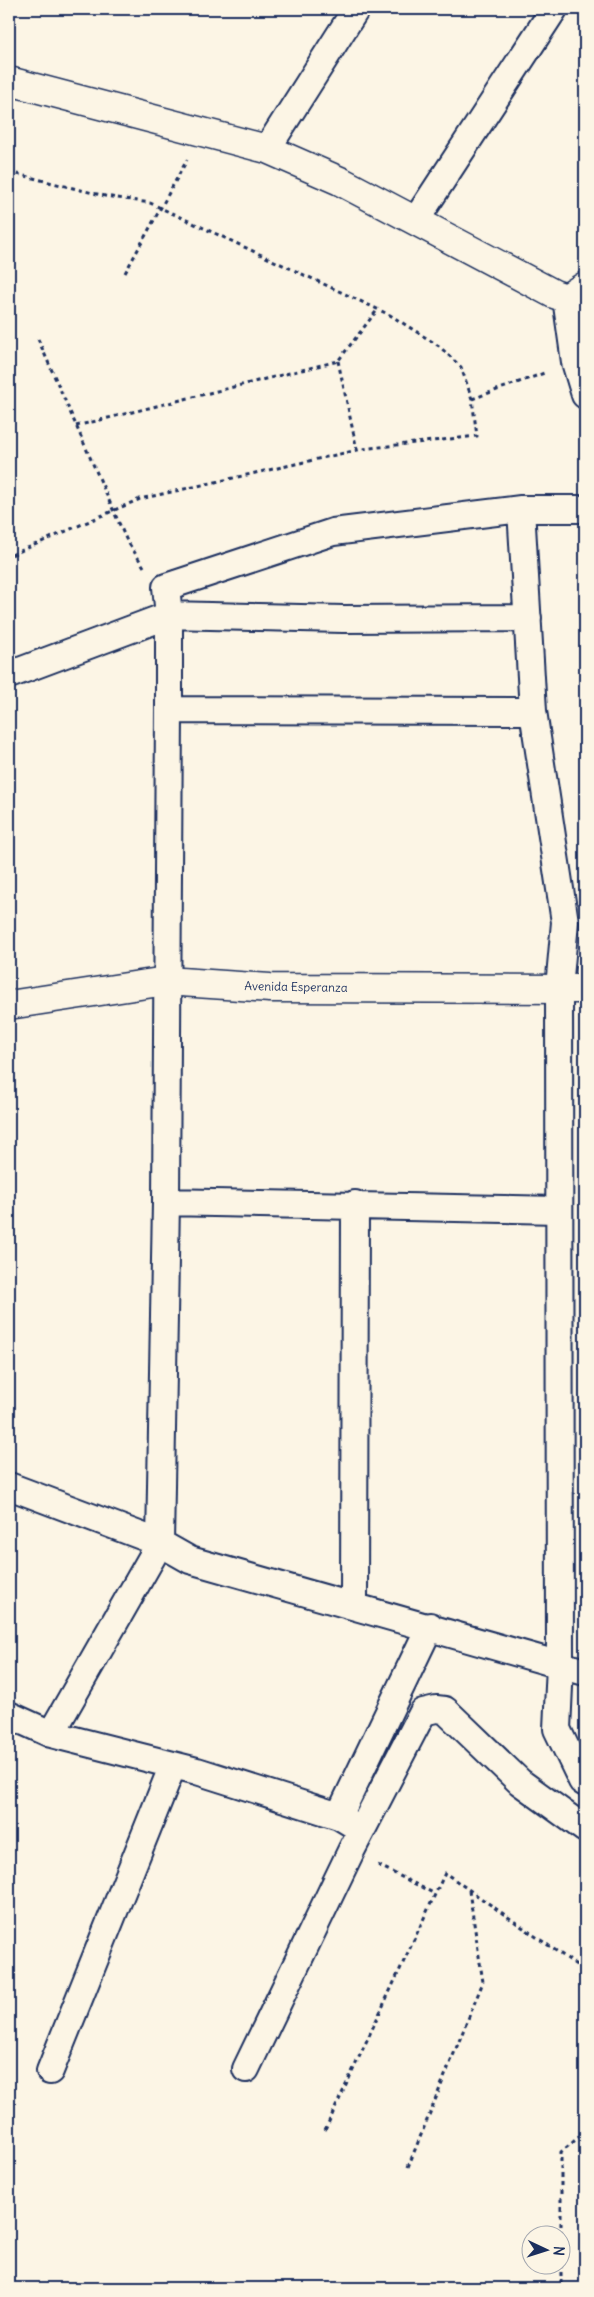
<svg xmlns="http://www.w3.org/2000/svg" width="594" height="2297" viewBox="0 0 594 2297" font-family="Delius,sans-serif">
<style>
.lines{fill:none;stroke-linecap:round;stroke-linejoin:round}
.minor-casing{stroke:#1b2f5e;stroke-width:30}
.tertiary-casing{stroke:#1b2f5e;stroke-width:31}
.path{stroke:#1b2f5e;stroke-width:3;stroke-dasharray:4 4;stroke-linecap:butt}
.minor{stroke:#fcf5e5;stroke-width:26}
.tertiary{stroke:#fcf5e5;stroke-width:28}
.labels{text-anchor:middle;stroke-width:5;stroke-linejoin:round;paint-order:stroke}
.street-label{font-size:12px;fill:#1b2f5e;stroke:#fcf5e5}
</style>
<rect width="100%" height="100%" fill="#fcf5e5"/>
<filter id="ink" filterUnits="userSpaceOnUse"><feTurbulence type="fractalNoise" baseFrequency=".02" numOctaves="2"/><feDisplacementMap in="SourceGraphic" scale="10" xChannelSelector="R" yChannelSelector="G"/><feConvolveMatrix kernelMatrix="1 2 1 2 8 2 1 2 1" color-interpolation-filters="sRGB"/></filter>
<g filter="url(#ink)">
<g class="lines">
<g class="minor-casing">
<path id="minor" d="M267,149L356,9
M416,220L554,9
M566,298L575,362L585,395
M521,509L533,711L565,922L559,988L560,1665L557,1729L582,1781L585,1783
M9,675L169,615L343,619L528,618
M169,710L533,711
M166,1202L558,1210
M9,1486L160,1543L190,1560L585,1672
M354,1605L355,1204
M9,1715L51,1734L197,1771L339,1816L362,1830
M51,1734L160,1543L166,1202L169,710V615L166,587L333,532L521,509H585
M339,1816L430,1626
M246,2069L351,1851L423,1712L436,1709L445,1710L520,1782L585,1829
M50,2071L173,1765"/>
</g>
<g class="tertiary-casing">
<path id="tertiary" d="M9,81L267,149L340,181L554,294L566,298L585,286
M9,1005L166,981L270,988L585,989"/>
</g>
<path class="path" d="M9,172L105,196L150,203L390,315L439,346L461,367L472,399L477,436L362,449L140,499L9,556
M125,273L187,160
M38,339L126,539L144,567
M338,361L357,450
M472,399L547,372
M76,426L338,361L378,309
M378,1865L435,1894
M325,2130L445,1873L585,1971
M408,2167L483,1982L469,1891
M561,2234V2152L585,2132
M561,2264V2288"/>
<use href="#minor" class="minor"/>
<use href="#tertiary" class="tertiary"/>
</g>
</g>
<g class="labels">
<g class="street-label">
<text transform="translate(296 987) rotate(1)" y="4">Avenida Esperanza</text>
</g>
</g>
<rect width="594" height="2297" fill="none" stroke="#fcf5e5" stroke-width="30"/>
<rect x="15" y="15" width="564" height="2267" fill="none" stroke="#1b2f5e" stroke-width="2" filter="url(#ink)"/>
<g transform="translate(546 2250) rotate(94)"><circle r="24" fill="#fcf5e5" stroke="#a2a6af"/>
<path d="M0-4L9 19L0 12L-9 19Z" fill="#1b2f5e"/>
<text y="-8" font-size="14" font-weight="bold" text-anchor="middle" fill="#1b2f5e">N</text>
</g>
</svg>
